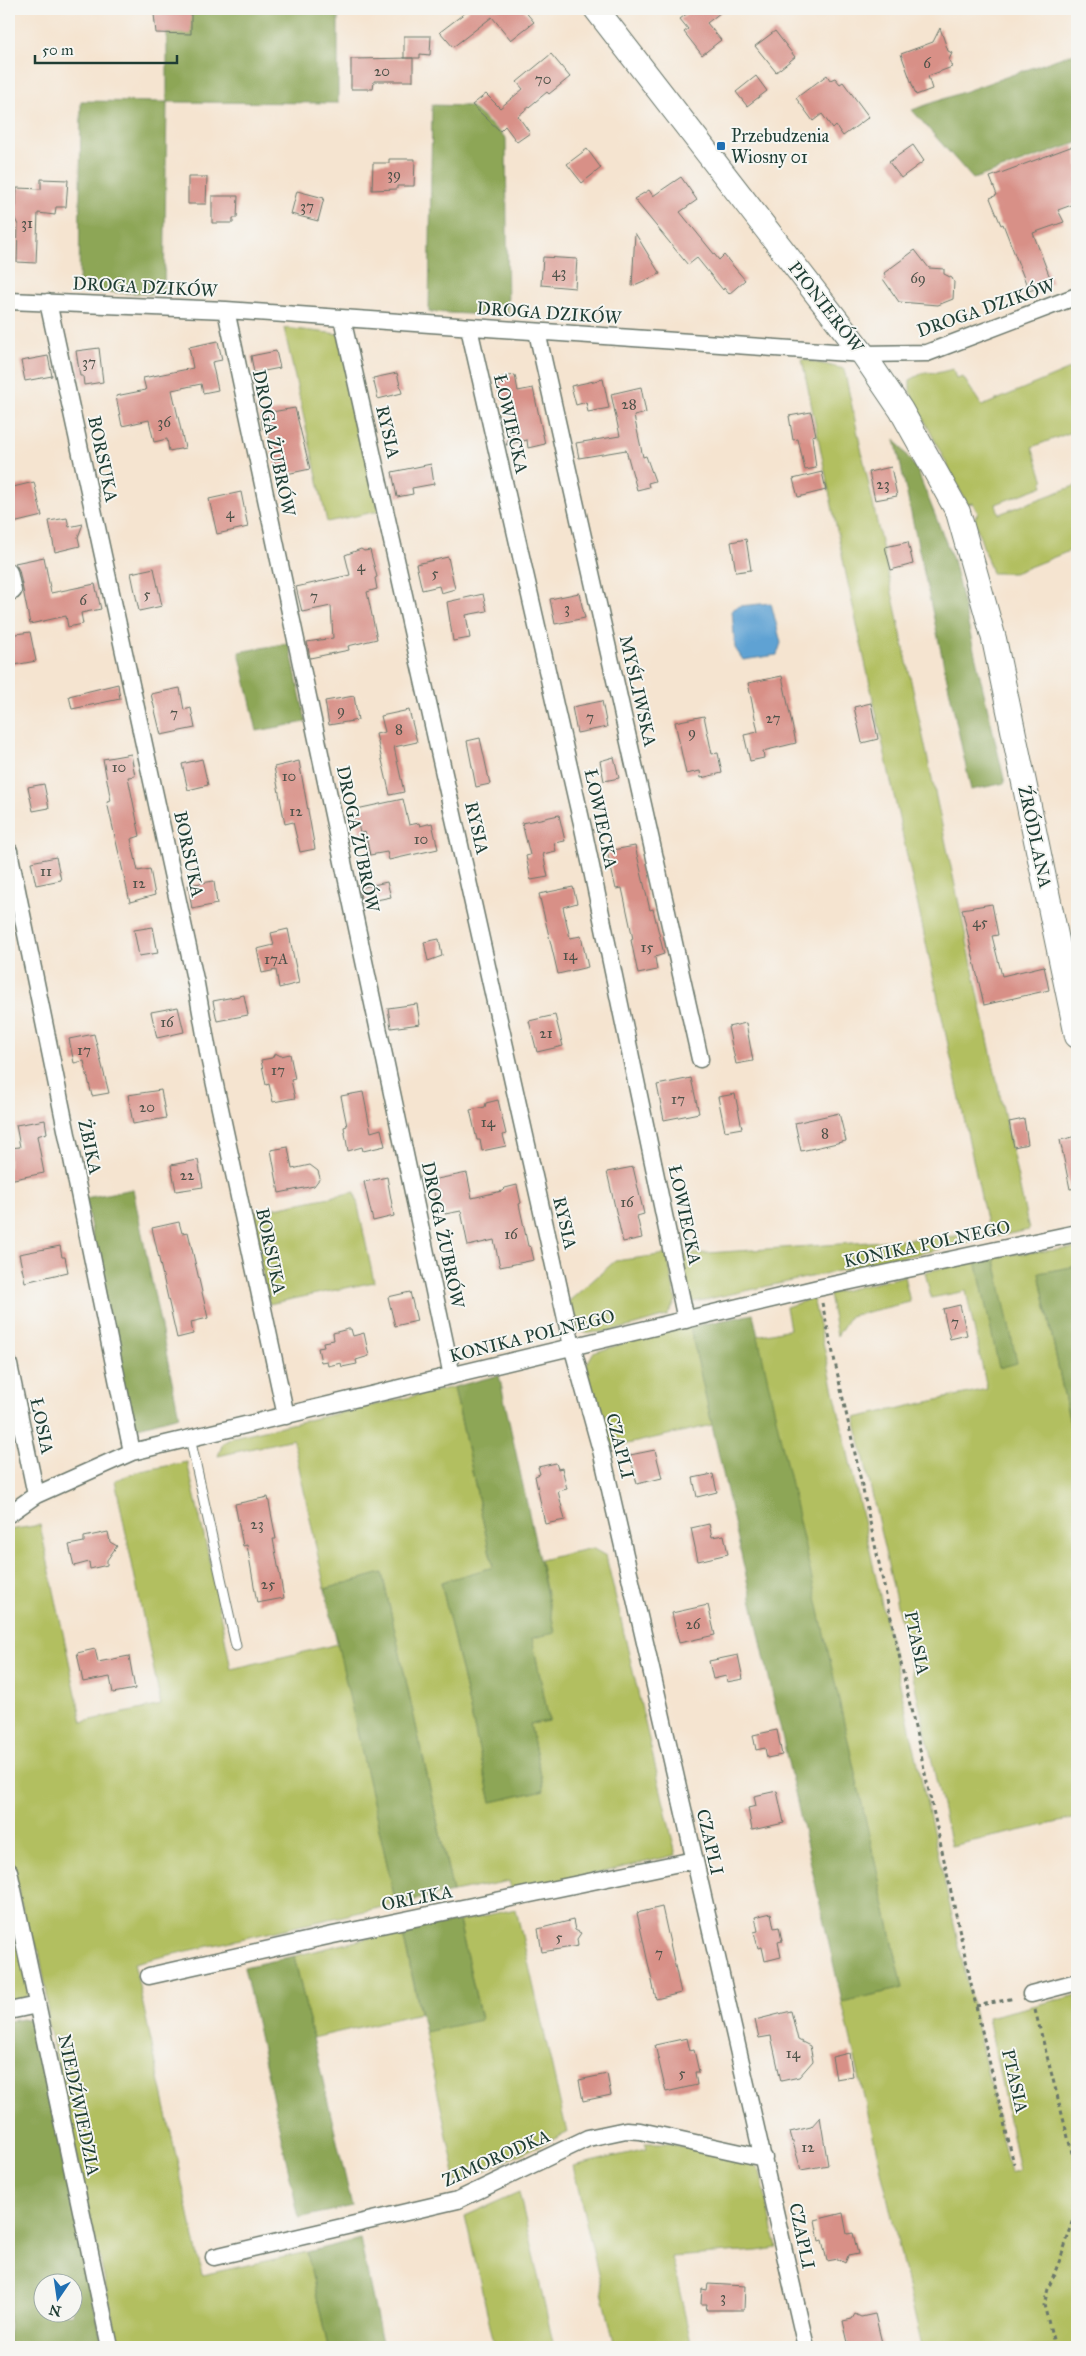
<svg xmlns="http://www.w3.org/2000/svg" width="1086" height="2356" viewBox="0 0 1086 2356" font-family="'IM FELL Great Primer',serif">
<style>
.green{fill:#b2bf60;stroke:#687e4a}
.forest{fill:#8da656;stroke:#567245;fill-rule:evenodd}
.water{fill:#5fa2d3;stroke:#3f7084}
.building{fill:#d89087}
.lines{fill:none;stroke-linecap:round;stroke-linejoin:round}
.lane-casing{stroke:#6a776b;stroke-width:11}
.street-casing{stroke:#6a776b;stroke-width:19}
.secondary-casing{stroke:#6a776b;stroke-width:26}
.path{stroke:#6a776b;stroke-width:3;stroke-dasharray:4 4;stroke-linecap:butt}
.lane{stroke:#fff;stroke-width:9}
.street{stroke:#fff;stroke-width:16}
.secondary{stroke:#fff;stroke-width:24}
.poi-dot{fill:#1f6fb2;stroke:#f6f6f2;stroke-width:2}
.labels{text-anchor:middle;stroke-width:4;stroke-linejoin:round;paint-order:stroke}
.number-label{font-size:15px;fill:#4d5249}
.poi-label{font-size:18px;fill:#1f3d34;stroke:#f6f6f2;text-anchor:start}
.street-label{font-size:18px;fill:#1f3d34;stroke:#f6f6f2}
</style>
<rect width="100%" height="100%" fill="#f6f6f2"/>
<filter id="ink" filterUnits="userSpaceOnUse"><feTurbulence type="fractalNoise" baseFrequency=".02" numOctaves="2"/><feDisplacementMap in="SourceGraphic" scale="10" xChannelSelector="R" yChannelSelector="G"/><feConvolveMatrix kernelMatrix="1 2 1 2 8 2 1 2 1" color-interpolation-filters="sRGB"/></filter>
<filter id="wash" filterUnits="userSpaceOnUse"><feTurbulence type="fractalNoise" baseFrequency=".0096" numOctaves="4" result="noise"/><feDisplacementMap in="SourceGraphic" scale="20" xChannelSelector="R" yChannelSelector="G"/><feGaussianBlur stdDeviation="1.12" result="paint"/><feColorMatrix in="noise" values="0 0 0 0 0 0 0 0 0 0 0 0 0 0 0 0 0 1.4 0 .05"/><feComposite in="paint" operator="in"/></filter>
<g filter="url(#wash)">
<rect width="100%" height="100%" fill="#f5e4d0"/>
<path class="green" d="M284,328L339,334L379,511L327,522Z
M802,359L844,369L1029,1230L990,1238L847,579Z
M953,369L956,379L963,377L982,406L1070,369L1077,370V430L1032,447L1044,481L1042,482L1043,486L996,504L999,514L1077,485V548L1014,573H992L974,519L978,513L973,503L967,504L910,392V380L925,372L937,373Z
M355,1192L374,1282L269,1304L250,1213Z
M971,1235L973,1242L694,1302L689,1296L679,1255Z
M1077,1248V1266L1039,1273L1077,1458V1818L951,1846L855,1418L987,1389L966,1291L931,1298L925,1272L976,1260L1000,1368V1283L994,1256Z
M667,1254L676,1301L667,1316C642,1322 597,1340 575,1329L568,1302L615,1261Z
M904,1276L910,1302L850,1316L837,1336L829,1294Z
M813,1298L1010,2173L1019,2170L988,2017L1077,1995V2347H922L842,2002L903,1988L757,1336L790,1329L786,1307Z
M690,1327L712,1425L610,1448L587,1373V1364L593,1353L643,1337Z
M454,1387L493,1568L441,1582L491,1802L544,1790L530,1724L549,1721L532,1638L555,1632L540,1560L592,1548L606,1556L676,1855L512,1893L509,1881L453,1892L382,1573L325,1589L293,1439L218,1456L223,1443L233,1437Z
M187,1462L210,1562L231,1669L338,1644L396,1904L134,1963L202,2275L307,2252L328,2347H119L48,2023L47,1995L39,1951L26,1927L9,1846V1530L40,1525L82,1722L161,1705L115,1480L141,1471Z
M9,1898L29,1992C25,2001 19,2002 9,2005Z
M516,1909L567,2133L457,2183L425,2032L481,2019L459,1921Z
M402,1930L420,2013L313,2038L294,1956Z
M645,2143H667L753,2162L760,2171L777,2248L757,2251L672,2257L692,2347H615L573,2166L647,2149Z
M519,2192L554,2347H495L465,2216Z"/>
<path class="forest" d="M167,9H338V103L167,102L164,295L79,291L81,101L167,102Z
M1077,52V143L973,179L912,110Z
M432,105L470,106L506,138L508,316L429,312Z
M895,439L917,470L953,560L1005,783L971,790Z
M289,643L306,722L257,731L239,652Z
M133,1189L179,1416L131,1429L85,1198Z
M994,1256L1017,1363L999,1368L976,1260Z
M1077,1266V1458L1039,1273Z
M753,1314L903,1988L842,2002L690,1327Z
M499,1375L555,1633L532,1638L549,1721L530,1724L544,1790L491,1802L441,1582L493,1567L454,1387Z
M382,1573L453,1892L396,1904L325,1589Z
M459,1921L481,2020L425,2032L402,1930Z
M294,1956L352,2206L299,2218L244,1967Z
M23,2019L31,2021L35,2027L103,2347H9V2021ZM42,2284H72V2314H42Z
M360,2239L383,2347H328L307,2252Z"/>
<path class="water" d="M771,603L781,643L777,655L743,660L735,648L732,610L739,606Z"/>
<g id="blocks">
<path class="building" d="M470,9H523L534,22L511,40L492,17L453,47L440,32Z
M693,9H725L707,23L721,40L702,55L684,32L688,29L680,19Z
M154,14H191V34L156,33Z
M940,28L948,51L952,53L949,60L952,67L928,76L932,89L916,95L901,54L933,42Z
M775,31L795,57L776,72L755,46Z
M404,36H431L430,55L420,54V58H404Z
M551,54L570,77L549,94L547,92L518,116L530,133L517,142L505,126L500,131L472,105L486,94L500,108L523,89L517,82Z
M413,58V81H374L373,89H351V59Z
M827,75L830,80L835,78L840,84L843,82L869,117L843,136L836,126L833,129L822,114L813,121L796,98Z
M756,76L767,91L747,106L736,92Z
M913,145L924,161L901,178L889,162Z
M1073,146L1077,157V203L1058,210L1064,222L1033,233L1052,283L1029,291L1003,224L1001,225L990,198L997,195L990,177Z
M587,149L601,168L582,183L567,164Z
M389,159H415L414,186H397V189L372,190L373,163H389Z
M188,177H207L206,204H188Z
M681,177L697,200L680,212L719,260L724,255L745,280L729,294L724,288L723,290L697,258L688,265L634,199L649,190L653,196Z
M41,179L68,180L66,207H56L55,215L38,213L36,263L17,262L18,225L12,213L16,206L17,188L41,189Z
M297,191L324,198L318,221L291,214Z
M212,196H238L237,218H233V223H212Z
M635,233L660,274L632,286Z
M915,250L929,268L944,269V274L952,278L954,282L953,299L938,305L899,302L883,279L886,277L884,273Z
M543,257L577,259L575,288L541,285Z
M218,341L222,360L212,362L218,390L203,393L201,384L172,390L185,448L169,451L167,439L154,442L149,420L122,426L116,396L146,390L143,378L193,368L189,347Z
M99,348L103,382L84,385L83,376H80L76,351Z
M276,351L280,368L254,373L251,356Z
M48,356L52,376L25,381L21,361Z
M397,373L402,393L378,399L373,378Z
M515,375L518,391L533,388L545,444L528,448L527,440L506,445L515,427L509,398L501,399L497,378Z
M603,379L609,408L588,412L586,402L576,405L571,386Z
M641,387L646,413L634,416L643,457L646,456L655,481L648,483L649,487L637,490L626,450L579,458L576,443L620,436L611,394Z
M295,408L310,469L277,476L268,429H263L260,414Z
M811,412L816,435L812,436L816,468L805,470L798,439L793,440L789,416Z
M431,464L434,484L412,488L413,494L397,497L392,472Z
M891,467L897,496L875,500L869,472Z
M822,472L826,490L798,497L793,479Z
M34,482L42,516L9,524V488Z
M241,492L248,527L217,534L209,499Z
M67,518L69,527L83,524L78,537L80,546L55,552L49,521Z
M746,539L751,570L736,572L731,542Z
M908,542L913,564L891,570L885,547Z
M361,549L364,551L370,550L377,577L375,578L377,589L367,592L377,639L348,646L349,650L310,658L307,642L333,638L331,606L302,612L296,587L350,575L345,555Z
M44,557L51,593L95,584L101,609L81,613L83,624L68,627L66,616L30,624L19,570L15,563Z
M448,557L455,589L441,593L439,586L422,590L416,564Z
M154,568L162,606L139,611L131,573Z
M579,593L585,618L555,624L550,599Z
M483,594L487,611L466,615L470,638L453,641L447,602Z
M30,632L36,661L9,666V635Z
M782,676L796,743L763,751L764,758L750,761L744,735L758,732L748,683Z
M118,684L120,699L72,709L69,696Z
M180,688L184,710L191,708L195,728L161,735L151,694Z
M354,696L358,720L329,725L325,701Z
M602,701L607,727L577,733L572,707Z
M871,703L878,739L862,743L854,707Z
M409,710L417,742L394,747L404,792L390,795L376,734L385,732L381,716Z
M704,716L712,754L718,753L722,773L701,778L700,771L686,774L675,722Z
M480,738L490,784L476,787L467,741Z
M131,754L135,776L128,777L140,836L131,839L138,871L150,869L155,895L130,902L107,802L111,801L103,759Z
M614,757L619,778L604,781L600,761Z
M202,759L208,785L188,790L182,764Z
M299,761L315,849L300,852L293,822L285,824L274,767Z
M44,784L49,808L33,811L28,787Z
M403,799L409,825L419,823L420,826L432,823L438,849L389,860L387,852L370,855L365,832L360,833L358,824L355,825L352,810Z
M559,815L565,841L554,843L556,851L543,854L548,877L531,880L526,856L530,855L522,823Z
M635,846L650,910L653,909L664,954L655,957L657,970L638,974L631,940L633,939L622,888L616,889L607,851Z
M56,857L61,880L36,885L31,862Z
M214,881L217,904L192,909L188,885Z
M387,882L391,897L362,903L359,888Z
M573,887L577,903L563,907L570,938L581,936L588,967L558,974L539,894Z
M992,904L998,935L992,936L1002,976L1044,966L1049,990L984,1005L962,909Z
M153,927L158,953L139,956L134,930Z
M288,929L299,983L279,988L276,970L262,973L257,949L274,945L271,933Z
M439,939L442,956L428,961L424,942Z
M244,995L248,1015L217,1021L213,1001Z
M417,1004L420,1024L391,1028L388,1008Z
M178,1007L184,1032L157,1038L151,1012Z
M555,1015L563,1046L537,1052L529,1021Z
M746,1023L753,1061L736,1064L728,1027Z
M94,1034L109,1093L92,1096L84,1061L74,1063L69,1039Z
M275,1053L281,1056L290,1054L295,1079L291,1080L295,1098L273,1102L269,1084L266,1085L261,1060L272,1058Z
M691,1078L699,1113L664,1120L657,1085Z
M161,1090L166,1118L133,1124L128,1095Z
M363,1092L371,1132L381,1129L385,1146L363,1151L362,1147L348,1151L344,1127L347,1126L341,1096Z
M735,1094L742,1128L725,1131L718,1097Z
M498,1100L506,1134L503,1135L506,1146L482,1151L480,1140H477L470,1110L485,1107L486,1103Z
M839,1113L846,1141L801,1151L795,1123Z
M1024,1119L1028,1144L1014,1147L1009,1122Z
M45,1120L47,1133L37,1136L44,1173L9,1180V1148L20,1147L16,1125Z
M1077,1136V1188L1070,1189L1060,1140Z
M288,1147L292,1169L310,1165L318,1171L320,1178L314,1186L279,1193L271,1150Z
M198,1160L203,1187L176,1191L171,1165Z
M633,1167L644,1214L637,1216L642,1238L623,1242L607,1172Z
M467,1173L472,1198L502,1191L505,1188L517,1185L521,1203L519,1204L528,1246L531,1247L534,1260L500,1267L494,1240L468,1246L461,1211L445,1214L443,1207L437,1209L432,1180Z
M387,1177L394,1216L373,1221L364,1182Z
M179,1222L182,1233L188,1232L208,1318L191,1322L193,1334L177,1338L152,1228Z
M60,1246L62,1257H65L68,1272L25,1282L19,1254Z
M410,1292L417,1321L395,1326L388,1297Z
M960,1305L967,1335L950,1339L943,1309Z
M348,1329H351L353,1336L364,1333L369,1356L356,1360L357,1364L342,1367L341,1363L328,1366L327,1361L321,1362L318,1348L324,1347L323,1342L334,1340L333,1333Z
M655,1450L662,1478L637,1484L630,1455Z
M556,1463L558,1469L562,1468L567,1489L558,1491L565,1520L545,1524L535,1476L540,1474L538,1467Z
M713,1474L717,1492L697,1497L693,1478Z
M268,1497L276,1539H273L284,1598L257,1603L247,1545L243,1546L235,1504Z
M709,1524L712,1537L724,1535L728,1554L698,1561L691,1528Z
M108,1532L110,1542L117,1546L107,1560V1565L90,1569L89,1562L74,1566L69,1545L84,1542V1537Z
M708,1605L715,1635L679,1643L672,1613Z
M95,1649L98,1662L129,1656L135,1689L113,1693L110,1677L83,1682L77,1653Z
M738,1655L743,1679L727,1682L726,1676L713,1679L709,1661Z
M777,1730L782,1755L767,1758L765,1748L756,1750L753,1735Z
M777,1791L784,1823L752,1830L748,1808L756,1806L754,1796Z
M662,1907L681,1993L656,1999L637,1913Z
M771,1913L774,1928L779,1927L782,1941L778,1942L781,1957L765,1961L762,1947L758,1948L754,1932L758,1931L755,1917Z
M573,1920L575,1930L581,1933L577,1939L578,1946L542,1952L538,1929Z
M791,2011L798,2040L810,2046L813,2061L799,2077L781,2081L771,2036L759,2038L755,2020Z
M687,2038L690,2051L694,2050L699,2072H695L697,2085L666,2092L655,2045Z
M849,2053L853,2076L836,2079L832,2057Z
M607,2074L611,2095L583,2101L579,2080Z
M820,2117L828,2165L801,2170L790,2132L811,2127Z
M843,2213L847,2234L853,2233L858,2254L848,2256L845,2263L838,2259L827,2261L822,2240L819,2241L815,2220Z
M708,2284L745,2286L744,2310H706L707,2304H701L702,2289L707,2290Z
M855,2314L861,2317L875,2314L883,2347H849L843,2321L852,2319Z"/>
</g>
</g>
<g filter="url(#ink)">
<use href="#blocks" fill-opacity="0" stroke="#6a776b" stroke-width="1"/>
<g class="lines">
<g class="lane-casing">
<path id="lane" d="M190,1438L236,1646"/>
</g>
<g class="street-casing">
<path id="street" d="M9,301L226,310L863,354L927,353L1077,296
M48,302L196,984L209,1057L286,1416
M226,310L452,1376
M342,318L572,1346L601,1450L806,2347
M469,328L583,828L686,1320
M537,332L700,1059
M9,572L13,591
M9,851L132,1452
M9,1365L36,1495
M9,1514L36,1495L132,1452L818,1288L1077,1233
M9,1871L110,2347
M149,1976L328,1936L694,1860
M1031,1994L1077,1982
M9,2011L37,2005
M214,2257L458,2200L588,2138L626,2130L640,2131L764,2158"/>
</g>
<g class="secondary-casing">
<path id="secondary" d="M596,9L863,354L901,410L958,512L994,639L1077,1036"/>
</g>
<path class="path" d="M822,1303L976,2006L1014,2164
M976,2006L1015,1998
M1035,2010L1077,2172
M1055,2347L1044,2305L1048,2289L1061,2257L1077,2211"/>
<use href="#lane" class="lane"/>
<use href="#street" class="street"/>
<use href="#secondary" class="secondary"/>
</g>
</g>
<rect class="poi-dot" x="716" y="141" width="10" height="10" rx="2.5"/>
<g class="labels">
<g class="number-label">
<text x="927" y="68">6</text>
<text x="382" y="76">20</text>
<text x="543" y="84">70</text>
<text x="394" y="179">39</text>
<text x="307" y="211">37</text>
<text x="27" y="228">31</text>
<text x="559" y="277">43</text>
<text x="918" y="283">69</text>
<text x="89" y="367">37</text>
<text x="629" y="409">28</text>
<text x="164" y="427">36</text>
<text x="883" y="489">23</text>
<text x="230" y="518">4</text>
<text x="361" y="571">4</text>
<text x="435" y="578">5</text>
<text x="147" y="599">5</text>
<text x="314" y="601">7</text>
<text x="83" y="605">6</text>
<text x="567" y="613">3</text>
<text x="341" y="715">9</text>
<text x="174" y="718">7</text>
<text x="590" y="722">7</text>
<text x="773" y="723">27</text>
<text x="399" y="734">8</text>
<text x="692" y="737">9</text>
<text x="119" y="772">10</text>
<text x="289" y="781">10</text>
<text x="296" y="816">12</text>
<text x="421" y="844">10</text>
<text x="46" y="876">11</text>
<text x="139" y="888">12</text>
<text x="980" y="927">45</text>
<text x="647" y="952">15</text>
<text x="570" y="960">14</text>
<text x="276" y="964">17A</text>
<text x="167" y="1027">16</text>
<text x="546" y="1038">21</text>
<text x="84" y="1055">17</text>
<text x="278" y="1075">17</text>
<text x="678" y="1104">17</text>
<text x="147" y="1112">20</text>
<text x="488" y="1127">14</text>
<text x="825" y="1138">8</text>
<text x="187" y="1180">22</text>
<text x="627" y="1207">16</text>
<text x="511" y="1239">16</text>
<text x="955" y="1327">7</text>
<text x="257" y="1529">23</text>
<text x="268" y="1589">25</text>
<text x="693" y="1629">26</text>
<text x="559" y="1942">5</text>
<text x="659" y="1958">7</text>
<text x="793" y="2058">14</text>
<text x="682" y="2078">5</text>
<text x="808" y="2152">12</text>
<text x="723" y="2302">3</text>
</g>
<g class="poi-label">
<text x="731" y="142">Przebudzenia<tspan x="731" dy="21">Wiosny 01</tspan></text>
</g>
<g class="street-label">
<text transform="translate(145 287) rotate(3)" y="6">DROGA DZIKÓW</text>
<text transform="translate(826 307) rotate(52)" y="6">PIONIERÓW</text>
<text transform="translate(986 308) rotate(-19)" y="6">DROGA DZIKÓW</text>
<text transform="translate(549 313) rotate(4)" y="6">DROGA DZIKÓW</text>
<text transform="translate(511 424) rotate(77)" y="6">ŁOWIECKA</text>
<text transform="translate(388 432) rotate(77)" y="6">RYSIA</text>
<text transform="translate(274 443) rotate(78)" y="6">DROGA ŻUBRÓW</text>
<text transform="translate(103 459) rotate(78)" y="6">BORSUKA</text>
<text transform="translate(638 691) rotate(77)" y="6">MYŚLIWSKA</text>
<text transform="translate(601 819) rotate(78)" y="6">ŁOWIECKA</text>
<text transform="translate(477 828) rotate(77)" y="6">RYSIA</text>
<text transform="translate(1035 837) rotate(78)" y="6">ŹRÓDLANA</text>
<text transform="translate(358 839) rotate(78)" y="6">DROGA ŻUBRÓW</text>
<text transform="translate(189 854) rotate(78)" y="6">BORSUKA</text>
<text transform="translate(90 1147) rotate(78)" y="6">ŻBIKA</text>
<text transform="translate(685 1215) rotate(78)" y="6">ŁOWIECKA</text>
<text transform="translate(565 1223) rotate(77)" y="6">RYSIA</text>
<text transform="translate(443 1235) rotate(78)" y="6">DROGA ŻUBRÓW</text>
<text transform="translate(927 1244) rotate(-12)" y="6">KONIKA POLNEGO</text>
<text transform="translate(271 1251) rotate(78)" y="6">BORSUKA</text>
<text transform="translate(532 1336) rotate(-14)" y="6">KONIKA POLNEGO</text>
<text transform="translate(42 1426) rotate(78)" y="6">ŁOSIA</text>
<text transform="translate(620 1446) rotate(76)" y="6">CZAPLI</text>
<text transform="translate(917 1643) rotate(78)" y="6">PTASIA</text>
<text transform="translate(710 1842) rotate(77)" y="6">CZAPLI</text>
<text transform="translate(417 1898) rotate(-11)" y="6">ORLIKA</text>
<text transform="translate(1015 2081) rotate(77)" y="6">PTASIA</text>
<text transform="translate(79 2105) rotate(78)" y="6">NIEDŹWIEDZIA</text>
<text transform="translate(496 2158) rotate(-24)" y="6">ZIMORODKA</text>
<text transform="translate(802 2236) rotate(78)" y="6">CZAPLI</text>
</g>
</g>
<rect width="1086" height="2356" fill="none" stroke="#f6f6f2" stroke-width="30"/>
<g transform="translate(58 2298) rotate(193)"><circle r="24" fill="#f6f6f2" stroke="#a0aca6"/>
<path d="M0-4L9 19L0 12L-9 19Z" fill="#1f6fb2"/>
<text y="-8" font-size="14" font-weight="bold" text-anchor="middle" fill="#1f3d34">N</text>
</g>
<path d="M35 55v8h142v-8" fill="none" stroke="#1f3d34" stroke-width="2.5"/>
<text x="42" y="55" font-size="15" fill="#1f3d34" stroke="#f6f6f2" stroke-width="4" paint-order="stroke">50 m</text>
</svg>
